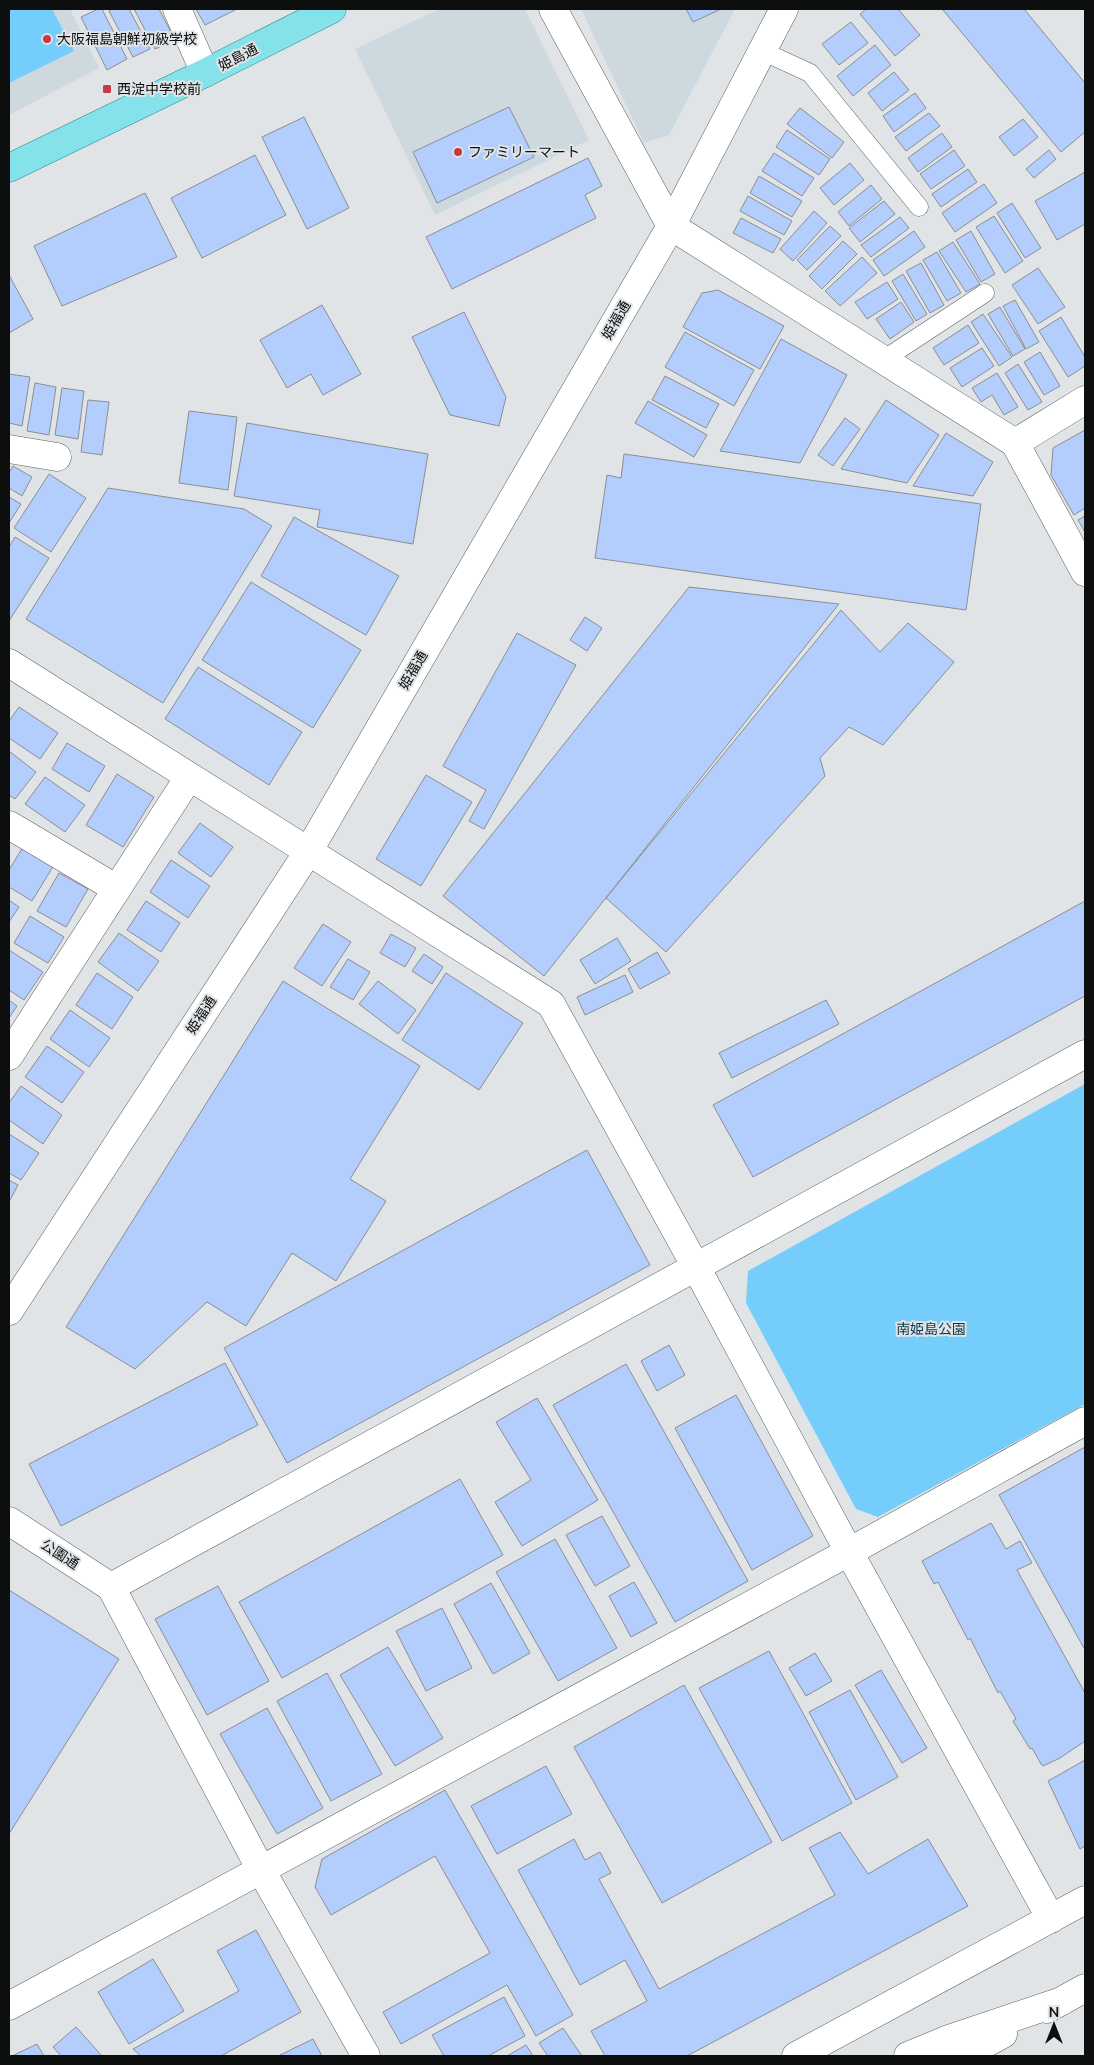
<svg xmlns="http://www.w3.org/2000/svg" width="1094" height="2065" viewBox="0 0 1094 2065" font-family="'Nunito Sans','Noto Sans JP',sans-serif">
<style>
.built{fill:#ced9df}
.green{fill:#74cdfa}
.building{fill:#b3cdfd;stroke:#8c8e91}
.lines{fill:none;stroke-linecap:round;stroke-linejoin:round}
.service-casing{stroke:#5d6062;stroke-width:19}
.minor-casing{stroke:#5d6062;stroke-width:29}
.tertiary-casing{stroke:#5d6062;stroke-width:29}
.primary-casing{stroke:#278c94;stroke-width:29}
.service{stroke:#fff;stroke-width:18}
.minor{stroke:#fff;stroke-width:28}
.tertiary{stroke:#fff;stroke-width:28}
.primary{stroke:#86e2ea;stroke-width:28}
.poi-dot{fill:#c83845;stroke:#e0e4e6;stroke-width:2}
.labels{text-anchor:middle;stroke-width:4;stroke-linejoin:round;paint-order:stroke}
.poi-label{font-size:14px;fill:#0d0f0f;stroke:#e0e4e6;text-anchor:start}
.street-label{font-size:14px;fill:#0d0f0f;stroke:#e0e4e6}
.park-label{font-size:14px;fill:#08384d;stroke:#e0e4e6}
</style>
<rect width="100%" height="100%" fill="#e0e4e6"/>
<path class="built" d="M9,9H70L99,68L9,115Z
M439,9H525L589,140L435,215L355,49Z
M581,9H735L669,135L644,143Z"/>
<path class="green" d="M9,9H52L74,51L9,83Z
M1085,1084V1404L878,1517L856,1509L746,1303L748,1271Z"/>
<path class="building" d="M98,9H102L127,59L107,70L81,17Z
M112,9H129L150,49L133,57L109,11Z
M134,9H159L175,40L155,49Z
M196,9H237L205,25Z
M686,9H721L693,22Z
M866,9H898L920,35L895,56L860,14Z
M945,9H1024L1085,83V132L1061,152L943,10Z
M851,22L868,43L839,65L822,44Z
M875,45L891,65L853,96L837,76Z
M894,72L909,90L882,111L868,93Z
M915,93L926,108L894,132L883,116Z
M509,107L534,157L437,203L413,152Z
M800,108L844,142L832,158L787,124Z
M929,113L940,126L906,151L895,137Z
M304,117L349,208L307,229L262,137Z
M1023,119L1038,137L1014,156L999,137Z
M787,130L830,159L819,175L776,147Z
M942,133L952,147L918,172L908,158Z
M954,150L965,166L931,189L920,174Z
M1049,150L1056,159L1034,178L1026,169Z
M774,153L814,178L802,196L762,171Z
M255,155L286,215L202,258L171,198Z
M588,158L602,186L585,195L596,218L452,289L426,237Z
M850,163L864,180L834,205L820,188Z
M968,169L977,182L941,207L932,194Z
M1085,172V224L1057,240L1035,201Z
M759,176L802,201L792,217L750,193Z
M984,184L997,203L955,232L942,213Z
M871,185L882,199L849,226L838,212Z
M145,193L177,257L62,306L34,246Z
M748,196L792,221L784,235L740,211Z
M884,201L895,214L860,242L849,228Z
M1012,203L1041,248L1025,258L997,213Z
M814,211L827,223L793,261L780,249Z
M994,216L1023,261L1005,273L976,227Z
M900,217L909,228L871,257L861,245Z
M741,218L781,239L773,253L733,233Z
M830,226L841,236L807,270L797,260Z
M914,231L925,247L884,276L873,260Z
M971,231L995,274L981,282L956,240Z
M843,241L857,254L822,289L809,276Z
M953,242L980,284L966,292L939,251Z
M937,252L961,293L947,301L923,260Z
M862,257L877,273L840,306L825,291Z
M921,263L944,305L930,313L906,271Z
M1038,268L1065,307L1038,324L1012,285Z
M903,274L927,314L916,321L892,281Z
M9,275L33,319L9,333Z
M887,282L898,299L867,319L855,302Z
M718,290L784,326L760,369L683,327L702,293Z
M1015,300L1039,342L1026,349L1003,306Z
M901,302L914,322L890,339L876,319Z
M322,305L361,374L323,395L311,374L287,388L260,340Z
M1000,307L1025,349L1013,356L988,314Z
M464,312L506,397L499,426L450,415L412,337Z
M983,314L1012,357L999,366L971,322Z
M1061,317L1085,357V366L1068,377L1039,331Z
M968,325L979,343L944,365L933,348Z
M685,332L754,370L734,406L665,367Z
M781,339L847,375L800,463L720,451Z
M982,348L994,366L962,387L950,368Z
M1040,352L1060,386L1044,395L1024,362Z
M1018,364L1042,402L1028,410L1005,373Z
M997,373L1018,407L1004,415L992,395L981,402L972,388Z
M9,374L30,377L22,426L9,423Z
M665,376L719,404L706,428L652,400Z
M35,383L56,387L49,435L27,431Z
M62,388L84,391L78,439L55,435Z
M88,400L109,402L102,455L81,452Z
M886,400L939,435L907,483L841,469Z
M648,401L707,435L694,457L635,423Z
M189,411L237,417L228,490L179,483Z
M845,418L860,429L833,466L818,455Z
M247,423L428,454L413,544L317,527L320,510L234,496Z
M1085,430V508L1074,515L1051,475L1053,448Z
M946,433L993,462L973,496L913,486Z
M624,454L981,504L966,610L595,558L607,475L621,478Z
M13,466L32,477L22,496L9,488V473Z
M49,474L86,498L51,552L14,528Z
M108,488L244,509L272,526L163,703L26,619Z
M9,497L21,504L9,523Z
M1085,516V532L1078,520Z
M294,517L399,576L366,635L261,576Z
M15,537L49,558L9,621V547Z
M251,582L361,650L313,728L202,660Z
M689,587L839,604L544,976L443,896Z
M841,610L880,652L908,623L954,662L883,745L849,727L820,758L825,776L666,952L606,898Z
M585,617L602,628L587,651L570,640Z
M517,633L576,665L484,829L469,821L486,790L443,766Z
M198,667L302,732L269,785L165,719Z
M19,707L58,733L40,759L9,738V721Z
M67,743L105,766L89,792L52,769Z
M9,751L36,772L15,799L9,795Z
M117,774L154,797L123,847L86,825Z
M426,775L472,802L421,886L376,859Z
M45,777L85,805L65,832L25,804Z
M200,823L233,847L211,877L178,853Z
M23,847L54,865L32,901L9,887V870Z
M171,860L210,886L188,918L150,892Z
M59,873L88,889L66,927L37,911Z
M9,900L19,907L9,922Z
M146,901L180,923L161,952L127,930Z
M1085,901V996L753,1177L713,1105Z
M30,916L64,937L48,963L14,943Z
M323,924L351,942L322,986L294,968Z
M119,933L159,961L138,991L98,962Z
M391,934L416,948L405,967L380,953Z
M617,938L631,961L595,984L580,960Z
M9,950L43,972L24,1000L9,990Z
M657,952L670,973L640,989L628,969Z
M424,954L443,967L432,984L412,971Z
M348,959L370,972L353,1000L330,987Z
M97,973L133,997L112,1029L76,1005Z
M446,973L523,1023L479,1090L402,1040Z
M625,975L633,992L585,1015L577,997Z
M283,981L420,1066L350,1179L386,1201L336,1281L292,1253L246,1326L207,1302L135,1369L66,1327Z
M378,981L416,1010L398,1034L359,1004Z
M9,1000L17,1006L9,1018Z
M826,1000L839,1024L732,1078L719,1053Z
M70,1010L110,1038L89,1067L50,1039Z
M47,1046L84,1072L62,1103L25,1077Z
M21,1086L62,1115L43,1144L9,1120V1103Z
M9,1134L39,1153L21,1180L9,1173Z
M587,1150L650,1265L287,1463L224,1348Z
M9,1180L18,1185L9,1202Z
M669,1345L685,1375L657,1391L641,1361Z
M225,1363L258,1425L61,1526L29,1464Z
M626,1364L748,1581L675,1622L553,1405Z
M736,1395L813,1536L752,1570L675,1428Z
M537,1398L598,1500L522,1546L495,1502L531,1480L496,1422Z
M1085,1447V1650L999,1495Z
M460,1479L503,1555L282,1678L239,1602Z
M602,1516L630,1566L595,1586L566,1535Z
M991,1523L1006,1549L1020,1541L1032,1563L1017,1570L1085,1693V1741L1060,1758L1043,1766L1041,1764L1032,1748L1030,1749L1013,1721L1016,1719L1000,1691L998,1693L970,1638L968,1640L938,1582L934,1584L922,1561Z
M555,1539L617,1648L558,1681L496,1572Z
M634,1582L657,1623L631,1637L609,1596Z
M491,1583L530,1653L493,1674L454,1604Z
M218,1586L269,1681L207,1715L155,1619Z
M9,1590L119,1659L9,1834Z
M442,1608L472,1668L426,1691L396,1631Z
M388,1647L443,1738L395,1766L340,1675Z
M769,1651L852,1803L782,1841L699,1688Z
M815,1653L832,1681L806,1696L789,1668Z
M881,1670L927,1748L902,1763L855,1685Z
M327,1673L382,1774L331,1801L277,1701Z
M684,1685L772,1842L662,1903L574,1747Z
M850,1690L898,1777L856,1800L809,1712Z
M267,1708L323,1808L277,1834L220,1734Z
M1085,1760V1846L1080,1849L1048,1781Z
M546,1766L572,1814L497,1854L471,1806Z
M445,1790L573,2015L536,2036L507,1985L401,2044L383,2012L490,1953L435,1856L331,1915L315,1887L322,1859Z
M840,1832L868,1874L928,1839L968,1906L687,2056H605L591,2031L647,2001L625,1960L580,1985L518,1870L574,1839L585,1860L600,1852L611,1873L599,1879L659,1989L835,1895L809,1848Z
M256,1930L301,2012L221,2056H141L133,2049L239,1991L217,1951Z
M153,1959L184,2011L129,2044L98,1992Z
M504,1997L525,2036L488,2056H444L432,2035Z
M76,2027L102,2056H61L53,2047Z
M563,2028L582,2056H548L539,2043Z
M313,2039L322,2056H278Z
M37,2044L44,2056H12Z
M526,2045L533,2056H507Z"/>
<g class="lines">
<g class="service-casing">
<path id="service" d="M762,51L810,73L919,207
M883,360L985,293"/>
</g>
<g class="minor-casing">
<path id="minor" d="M177,9L205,73
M553,9L671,226L1015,443
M9,449L57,457
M9,663L551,1004L696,1267L849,1552L1051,1919
M9,825L117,889
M9,1056L189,777
M111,1587L261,1870
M9,2006L849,1552L1085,1421
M1047,2009L1085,1988
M796,2056L1085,1900
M908,2056L949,2039L1062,2001
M962,2056L1003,2034"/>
</g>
<g class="tertiary-casing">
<path id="tertiary" d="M1085,400L1015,443L1085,572
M9,1311L308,852L671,226L784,9
M9,1521L111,1587L1085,1054
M261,1870L366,2056"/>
</g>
<g class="primary-casing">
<path id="primary" d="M9,168L205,73L332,9"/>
</g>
<use href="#service" class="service"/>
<use href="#minor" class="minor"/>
<use href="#tertiary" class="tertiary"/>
<use href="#primary" class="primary"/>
</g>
<g class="poi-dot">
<circle cx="47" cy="39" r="5"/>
<rect x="102" y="84" width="10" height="10" rx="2.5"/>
<circle cx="458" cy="152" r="5"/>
</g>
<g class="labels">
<g class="poi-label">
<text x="57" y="44">大阪福島朝鮮初級学校</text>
<text x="117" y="94">西淀中学校前</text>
<text x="468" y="157">ファミリーマート</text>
</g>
<g class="street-label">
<text transform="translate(238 57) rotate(-27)" y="5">姫島通</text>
<text transform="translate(616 320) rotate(-60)" y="5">姫福通</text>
<text transform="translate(413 670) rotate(-60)" y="5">姫福通</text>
<text transform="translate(201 1015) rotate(-57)" y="5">姫福通</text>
<text transform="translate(60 1554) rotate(33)" y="5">公園通</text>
</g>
<g class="park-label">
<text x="931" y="1334">南姫島公園</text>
</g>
</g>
<rect width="1094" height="2065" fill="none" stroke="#0d0f0f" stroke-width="20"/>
<g transform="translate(1054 2025)" stroke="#e0e4e6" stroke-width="4" paint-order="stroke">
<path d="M0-4L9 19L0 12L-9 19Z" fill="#0d0f0f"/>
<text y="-8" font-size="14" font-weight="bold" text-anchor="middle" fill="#0d0f0f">N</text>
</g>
</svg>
